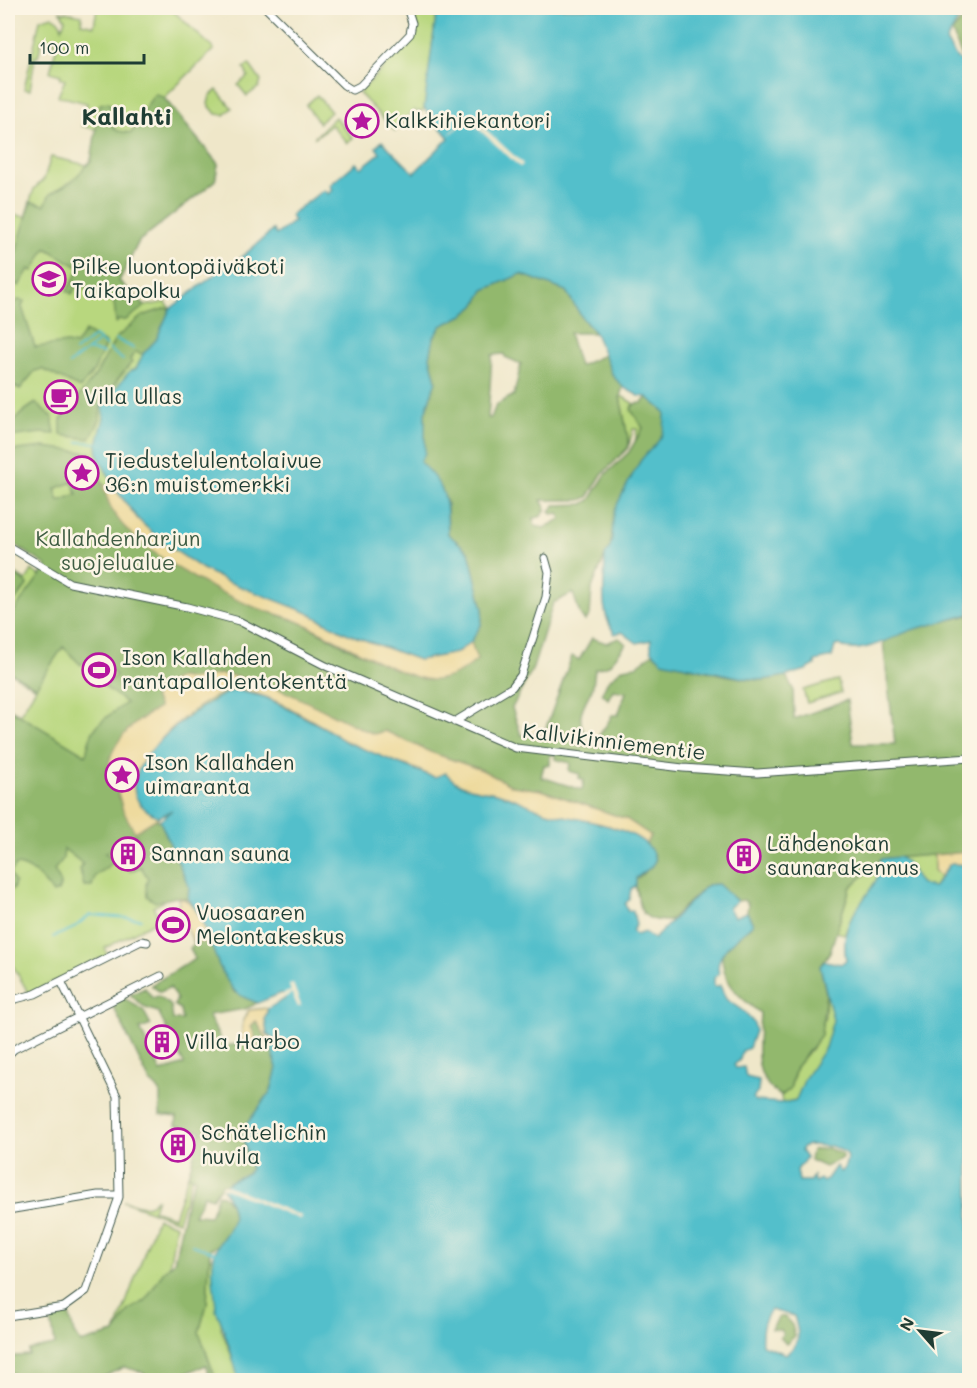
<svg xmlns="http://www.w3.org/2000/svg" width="977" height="1388" viewBox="0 0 977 1388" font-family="Mali,sans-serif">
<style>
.green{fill:#b8d77e;stroke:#6c8a59;stroke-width:1.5}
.forest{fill:#92b86d;stroke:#587a50;stroke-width:1.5;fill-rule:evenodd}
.sand{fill:#eeda9e;stroke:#868c69;stroke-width:1.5}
.water{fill:#53bfcb;stroke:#397e80;stroke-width:1.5;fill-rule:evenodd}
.pier{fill:#efe7c9}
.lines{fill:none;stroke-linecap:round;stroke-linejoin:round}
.stream{stroke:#53bfcb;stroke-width:2}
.minor-casing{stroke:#3e564a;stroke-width:9}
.minor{stroke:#fff;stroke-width:7}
.labels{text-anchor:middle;stroke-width:5;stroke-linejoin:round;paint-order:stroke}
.poi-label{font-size:21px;fill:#1f3d34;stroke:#fcf5e5;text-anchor:start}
.park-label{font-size:21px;fill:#3e5c43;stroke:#fcf5e5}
.street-label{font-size:21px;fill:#1f3d34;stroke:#fcf5e5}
.quarter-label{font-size:24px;font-weight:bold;fill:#1f3d34;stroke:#fcf5e5}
</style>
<rect width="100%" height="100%" fill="#fcf5e5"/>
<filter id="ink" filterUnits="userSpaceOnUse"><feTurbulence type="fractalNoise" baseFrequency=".0167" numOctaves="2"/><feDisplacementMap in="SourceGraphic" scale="12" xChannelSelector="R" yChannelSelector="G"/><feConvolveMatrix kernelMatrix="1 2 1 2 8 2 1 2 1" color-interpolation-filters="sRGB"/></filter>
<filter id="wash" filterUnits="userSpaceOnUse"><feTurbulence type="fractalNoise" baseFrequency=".008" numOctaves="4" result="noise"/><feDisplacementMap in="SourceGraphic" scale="24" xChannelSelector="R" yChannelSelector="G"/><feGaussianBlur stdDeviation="1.35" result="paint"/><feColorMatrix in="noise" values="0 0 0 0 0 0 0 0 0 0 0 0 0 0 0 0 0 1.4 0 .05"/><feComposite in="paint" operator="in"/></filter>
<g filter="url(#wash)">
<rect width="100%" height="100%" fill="#efe7c9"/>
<path class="green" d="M97,8H170L214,49L164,98L218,164L215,181L139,241L119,281L145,306L166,302L170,309L97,445L120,486L117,491L226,581L306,612L474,636L504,740L8,540V273L13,259L8,257V213L25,217L34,189L44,179L51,157L87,165L91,160L98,130L82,126L87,103L58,96L65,80L60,78L61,75L50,72L57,45L54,44L55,39H42L38,57H35L30,90L24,89L40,20L52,16L60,22L62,28L65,19L60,11L82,15L81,23L94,26Z
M411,8H437L424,110L418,112L414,110L395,131L359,93L413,37L415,21Z
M249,64L261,81L259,87L247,96L238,85L248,76L244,68Z
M217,90L232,108L224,115L216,114L208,104L210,96Z
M317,95L331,112L319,123L306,105Z
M335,117L353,138L347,143L332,125L314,138Z
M620,395L634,404L631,407L643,428L635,443L637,429H633L629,445Z
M8,569L26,581L32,570L44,579L508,754L497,793L241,690L163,736L150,813L159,817L116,844L125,866L145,856L163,902L153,907L160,919L105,948L107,955L29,994L8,957V708L20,714L36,688L8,671Z
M838,680L841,693L807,703L803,690Z
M934,855V870L940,877L934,887C915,886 918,877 910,866C908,863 902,859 899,857Z
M894,857L844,934L836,932L850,888L881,859Z
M826,993C828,1002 834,1013 833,1022C829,1051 807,1073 796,1100L782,1103L781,1096L790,1089L796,1067L812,1048L825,1017Z
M188,1175L192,1176L178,1221L123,1201C135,1202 146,1213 157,1198L153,1210L174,1217Z
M157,1218L176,1225L169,1267L145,1301L129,1310L97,1380H8V1357L29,1355V1350L56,1345L74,1333L81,1343L115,1333Z
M209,1255L213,1261L224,1263L221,1328L237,1370L238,1380H216L199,1332L207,1304Z"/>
<path class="forest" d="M969,15V60H963L952,32L960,22Z
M156,94L164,98L218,164L215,181L139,241L119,281L145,306L126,320H119L116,323L114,302L77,285L72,294L67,291L80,268L46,248L33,271L29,269L19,286L8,280V270L10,271L31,202L45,205L50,194L72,181L91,161L100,104L108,102L115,112L112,126L118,131L131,133C142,120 143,105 156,94Z
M521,274L566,291L583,319L595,333H569L579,366L604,355L613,376L623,386L620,397L629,443L628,448L602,474L588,497L581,500H541L546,509L540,517L533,518L535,526L544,528L561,519L559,513L552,514L550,511L555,505L583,504L590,500L606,474L629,452L643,428L631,410L634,404L642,403L647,397L665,412V427L660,443L641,461L615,511L610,551L605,556L592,588L590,615L585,621L580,614L573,593L553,603L533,668L512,708L521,735L543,736L572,656L579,660L592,638L606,643L619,638L626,644L609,665L595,669C594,675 594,683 592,689C584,705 575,716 585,734L574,733L573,745L593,746C598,734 607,727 612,715H618L626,692L613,690L608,699L602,693L607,682L623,668L636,666L653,653C660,663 747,681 762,680C770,679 778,677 786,676L793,689L794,719L847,700L853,744H895L883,642L912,629L970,615L969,852L881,859L850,888L830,952L820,966L826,993L821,1035L796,1067L790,1089L781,1096C749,1077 759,1043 760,1013C738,996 721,982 722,952L753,924L747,912L748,904L744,900L737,901L718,884L707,885L669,921C635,922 642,905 634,881L651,867L654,856L646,845L650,835L626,819L541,790L512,786L482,770L430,752L385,731L374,734L220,674L191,679L180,677L154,697L159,708C135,726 106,744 108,778L115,782L135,831L155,819L160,821L189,887L188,899L176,897L155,902L147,896L146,885L148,878L141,867L130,871L127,863L144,852L136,835L105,853L116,860L95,876L92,886H84L80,869L83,864L64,849L63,859L54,870L61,883L58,891L53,893C43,881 32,866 16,865L10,873L15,883L13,889L8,890V708L86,755C91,723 102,721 126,703L105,687L116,675L93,653L81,665L63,647L36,687L8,671V619L47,566L8,540V451L44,447L91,453L112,510L127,530L196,579L254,607L302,623L348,648L407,672L477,660L471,642L481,625L483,609L469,552L448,534L447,502L419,462L425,413L436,381L430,357L434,337L441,326L463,315L475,306L484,290ZM504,354L505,357L521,364L514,395L496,405L491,418H488L492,355ZM72,482L77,494L59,501L55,489ZM555,754V759L570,763L569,771L580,774L579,778L584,780L582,790L541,777L544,765H550V755Z
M18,300L24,301L22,307L35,347L67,343L76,345L85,331L106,343L94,371L80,388L42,369L35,371L20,389L8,384V307Z
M166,308L170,309L156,340L143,354L135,352L130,359L132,362L101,401L100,420L90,439L61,435V420L96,374L116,338L142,316Z
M36,403L52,417L55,434L41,433L10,437C9,421 23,411 36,403Z
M10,572L28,584L16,600L8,597Z
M200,941L210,942L234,992L258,1003L245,1009L208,1015L224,1046L256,1042L251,1031L252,1021H256L271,1046L277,1068L271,1091L246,1125L244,1146L251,1169C245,1179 232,1176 226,1185L222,1184L212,1198L204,1195L194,1215L210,1216L218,1194C245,1204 232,1242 210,1249L207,1304L199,1332L216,1380H211L206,1365L186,1373L188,1380H152L142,1372L124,1367L97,1380H23L8,1370V1357L29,1355V1350L55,1345L50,1313L68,1310L74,1333L81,1343L115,1333L129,1310L145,1301L163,1272L174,1262L187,1199L195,1179L188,1175L201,1131L176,1125L177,1117L160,1115V1091L150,1082L112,1004L124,998L143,1010L151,1025L140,1029L161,1072L184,1064L158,1012L146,1008L130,995L145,988L152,998L158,996L171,1006L173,1020H182L180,1009L174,1005L177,1000L170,987L160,992L151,985L195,959L190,948Z
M827,1148L842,1154V1158L825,1167L810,1160L812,1150Z
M779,1317H785L792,1325L795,1336L786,1344L780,1337L783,1334L780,1330L771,1329Z"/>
<path class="sand" d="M102,484L117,491L138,519L161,541L203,569L306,612L346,633L419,660L456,653L471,642L477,660C466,670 451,678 436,680C409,683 330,635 302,623C287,616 270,613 254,607C214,591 133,549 112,510C108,502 105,492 102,484Z
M220,674C276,679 323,713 374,734L385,731L430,752L482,770L512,786L541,790L626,819L650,835L646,845C617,821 581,822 547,812C531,807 512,796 495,793C478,790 457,788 446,774L435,777L428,775C416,766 399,764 385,759C373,754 360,747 348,742C339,739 332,732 325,728C300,713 266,692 237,690C205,689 87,786 159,817L135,832L123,811L115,782L108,778C106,745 132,722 159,708L154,697V690L180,677L191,679Z
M969,852V865L950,864L940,877L934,870V855Z
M177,897C199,901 203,922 210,942L194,943L176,906L180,903Z
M268,1008L265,1019L267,1034L279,1044L271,1046L256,1021L251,1026L257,1042L241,1044L243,1020L249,1010Z"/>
<path class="water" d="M437,8H969L958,20L946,41L957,59L970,64L969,614C951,620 933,624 915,629C897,634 857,659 840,645L835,646L832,657L815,661V665L806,670L786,676L763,680L743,678L662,661L651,650V640L637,643L622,632L615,634C598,611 605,583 605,555C616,544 610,525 615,510C618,501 636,468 641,460C658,439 665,443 665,412L647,397L639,396L624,388L613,376L595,333L583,319L566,291L521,274L484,290L475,306L463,315L441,326L434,337L430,357L436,381L425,413V453L420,462C448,490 446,495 448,534L469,552L483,609L481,625L471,642L456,653L419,660L346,633L306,612L226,581L203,569L161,541L138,519L117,491L98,456L97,445L104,418L102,405L130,371L136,369L143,354L156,340L170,309L230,263L236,262L273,230L276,235L294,221L291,216L294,212L324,190L328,194L333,190L330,185L356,163L361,168L380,153L376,147L382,141L414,173L449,138L424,108Z
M235,690L265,697L325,728L346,742L428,775L435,777L446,773C457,788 478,790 495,793C512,796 531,807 547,812C573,820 652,826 655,861L651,867L636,878V886L631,889L629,900L625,904L628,911H633L636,925L632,931L637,935L644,932L654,939L707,885L718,884L737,901L729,908L734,917L747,912L753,924C739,937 713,953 719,974L714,978V985L716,987L720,985L726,999L743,1011L754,1023L755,1031L749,1048L742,1051L740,1060L734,1065L736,1068L744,1067L746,1077L759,1080L758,1092L753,1098L755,1101L782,1103L796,1100L805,1078L825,1048L833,1020L820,966L825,961L841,964L846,960C840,921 857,912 875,882C879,876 879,866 881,859L899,857C902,859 908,863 910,866C918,877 915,886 934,887L950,864L969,865V1380H238C237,1370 221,1318 216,1311C216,1295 211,1279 213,1263C215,1230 249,1232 223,1189C232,1175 244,1180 251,1169L243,1135L246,1125L271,1091L277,1068L271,1046L279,1043L267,1034L265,1019L268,1008L285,999L282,993L258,1003C251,1000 239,997 234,990C211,963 211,926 188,899L189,887L160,821L172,810L159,817C84,784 200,701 235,690ZM808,1145L831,1146L845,1152C849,1158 845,1169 840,1172L836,1166L827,1179L822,1181L821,1179L814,1182L813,1176L810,1181H799L797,1170L806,1158L801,1151L802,1147ZM771,1310L794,1316C799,1333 802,1343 786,1354L762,1345C761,1333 763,1319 771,1310Z"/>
<path class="pier" d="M469,113V118L472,117L523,164L520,167L468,119L448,136Z
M293,984L301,1006L298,1007L292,993L268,1008H264L281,997L259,1006L254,1005L291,991L289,985Z
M223,1184L301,1216L300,1219L221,1187Z"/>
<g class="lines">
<path class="stream" d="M116,339L133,348
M109,349L123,360
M87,350L103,353
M75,351L95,336L106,346
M69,364L99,341
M78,442L98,443
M53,937L72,929L90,915L141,919
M192,1245L216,1253"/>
</g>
</g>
<g filter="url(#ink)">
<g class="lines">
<g class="minor-casing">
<path id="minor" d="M266,8L344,85L352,90L360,86L410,34L412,23L407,8
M8,546L70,583L187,607L239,621L326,666L516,748L683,768L757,773L970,758
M454,722L512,687L521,675L546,597L549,572L545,558
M8,1001L35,994L141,941L147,942
M8,1055L14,1049L161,976
M8,1210L98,1195H119
M8,1316L64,1307L86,1291L119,1197L117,1096L61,981"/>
</g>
<use href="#minor" class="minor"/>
</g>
</g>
<defs>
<g id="sight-ring" transform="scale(1.725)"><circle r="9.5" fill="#fcf5e5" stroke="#b5179e" stroke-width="1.5"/><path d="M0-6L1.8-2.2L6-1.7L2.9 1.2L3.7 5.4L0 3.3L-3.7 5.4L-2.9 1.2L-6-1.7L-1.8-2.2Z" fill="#b5179e"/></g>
<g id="school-ring" transform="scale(1.725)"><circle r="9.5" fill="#fcf5e5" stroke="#b5179e" stroke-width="1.5"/><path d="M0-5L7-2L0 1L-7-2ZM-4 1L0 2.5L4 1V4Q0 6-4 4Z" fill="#b5179e"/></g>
<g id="cafe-ring" transform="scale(1.725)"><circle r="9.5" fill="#fcf5e5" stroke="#b5179e" stroke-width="1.5"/><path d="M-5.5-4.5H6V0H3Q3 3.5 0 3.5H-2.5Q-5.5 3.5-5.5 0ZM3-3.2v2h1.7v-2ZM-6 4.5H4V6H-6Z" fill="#b5179e"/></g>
<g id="stadium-ring" transform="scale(1.725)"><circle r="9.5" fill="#fcf5e5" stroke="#b5179e" stroke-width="1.5"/><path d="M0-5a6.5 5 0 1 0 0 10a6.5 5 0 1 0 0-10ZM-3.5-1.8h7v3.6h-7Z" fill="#b5179e"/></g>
<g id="building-ring" transform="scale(1.725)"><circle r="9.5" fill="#fcf5e5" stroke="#b5179e" stroke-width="1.5"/><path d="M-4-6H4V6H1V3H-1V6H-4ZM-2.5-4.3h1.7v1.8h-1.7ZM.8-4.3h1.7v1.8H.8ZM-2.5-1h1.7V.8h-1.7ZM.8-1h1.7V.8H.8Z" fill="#b5179e"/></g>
</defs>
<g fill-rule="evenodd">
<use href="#sight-ring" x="362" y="121"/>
<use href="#school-ring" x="49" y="279"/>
<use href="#cafe-ring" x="61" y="397"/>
<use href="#sight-ring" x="82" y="473"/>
<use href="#stadium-ring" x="99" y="670"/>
<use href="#sight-ring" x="122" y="775"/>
<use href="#building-ring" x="128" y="854"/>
<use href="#building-ring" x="744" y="856"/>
<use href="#stadium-ring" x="173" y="925"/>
<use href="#building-ring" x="162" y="1042"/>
<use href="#building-ring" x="178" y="1145"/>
</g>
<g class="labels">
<g class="poi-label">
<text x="385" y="128">Kalkkihiekantori</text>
<text x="72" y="274">Pilke luontopäiväkoti<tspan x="72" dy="24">Taikapolku</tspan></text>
<text x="84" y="404">Villa Ullas</text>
<text x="105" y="468">Tiedustelulentolaivue<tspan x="105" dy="24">36:n muistomerkki</tspan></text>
<text x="122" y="665">Ison Kallahden<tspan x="122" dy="24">rantapallolentokenttä</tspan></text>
<text x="145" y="770">Ison Kallahden<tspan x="145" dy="24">uimaranta</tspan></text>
<text x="767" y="851">Lähdenokan<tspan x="767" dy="24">saunarakennus</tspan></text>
<text x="151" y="861">Sannan sauna</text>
<text x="196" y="920">Vuosaaren<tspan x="196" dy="24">Melontakeskus</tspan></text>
<text x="185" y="1049">Villa Harbo</text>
<text x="201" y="1140">Schätelichin<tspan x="201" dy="24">huvila</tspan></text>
</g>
<g class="park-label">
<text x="118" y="546">Kallahdenharjun<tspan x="118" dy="24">suojelualue</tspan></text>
</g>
<g class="street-label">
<text transform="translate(614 742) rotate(7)" y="7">Kallvikinniementie</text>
</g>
<g class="quarter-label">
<text x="127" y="125">Kallahti</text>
</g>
</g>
<rect width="977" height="1388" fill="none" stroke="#fcf5e5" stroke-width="30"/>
<g transform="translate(920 1331) rotate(298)" stroke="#fcf5e5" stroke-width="4.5" paint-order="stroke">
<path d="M0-4.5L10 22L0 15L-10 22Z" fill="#1f3d34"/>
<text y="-9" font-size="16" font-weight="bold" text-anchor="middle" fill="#1f3d34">N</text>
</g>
<path d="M30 54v9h114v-9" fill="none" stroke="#1f3d34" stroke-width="3"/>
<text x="39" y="54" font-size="18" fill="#1f3d34" stroke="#fcf5e5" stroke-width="4.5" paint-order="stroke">100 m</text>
</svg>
